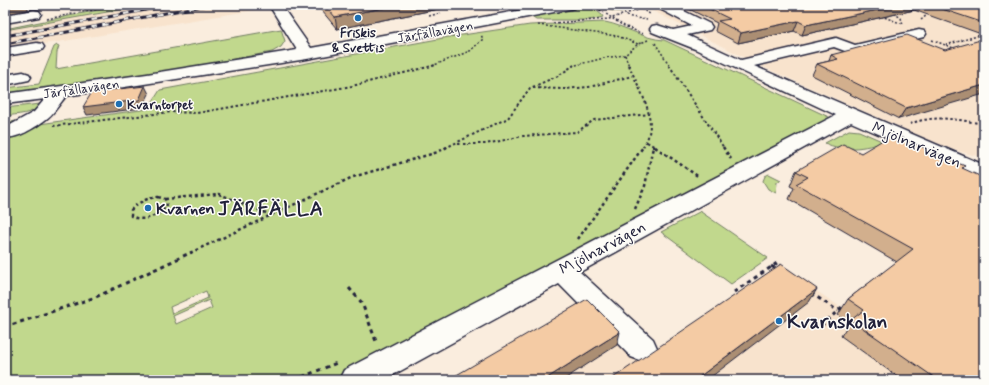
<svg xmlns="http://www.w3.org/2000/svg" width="989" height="385" viewBox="0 0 989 385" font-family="Mynerve,sans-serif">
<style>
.built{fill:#f8e3cd}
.green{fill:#c1d88d;stroke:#727d64;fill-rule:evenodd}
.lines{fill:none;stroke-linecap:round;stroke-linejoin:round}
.minor-casing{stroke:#22223b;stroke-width:3}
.path-far3{stroke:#22223b;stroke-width:1.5;stroke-dasharray:2 2;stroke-linecap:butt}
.path-far2{stroke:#22223b;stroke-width:2;stroke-dasharray:2.5 2.5;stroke-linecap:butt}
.path-far1{stroke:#22223b;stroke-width:2.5;stroke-dasharray:3 3;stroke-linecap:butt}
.path{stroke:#22223b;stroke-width:3;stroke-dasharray:4 4;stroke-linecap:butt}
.minor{fill:#fdfcf7;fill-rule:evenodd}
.rail-casing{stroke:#22223b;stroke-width:3}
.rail{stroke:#fdfcf7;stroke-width:2;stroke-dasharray:5.5;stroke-linecap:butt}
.wall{fill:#d2af8d;stroke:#22223b}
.shaded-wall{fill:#ab8e73;stroke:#22223b}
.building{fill:#f4cba4;stroke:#22223b}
.poi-dot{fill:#1f6fb2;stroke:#fdfcf7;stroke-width:1.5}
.labels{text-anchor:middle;stroke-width:3;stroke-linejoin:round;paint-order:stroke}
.far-street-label{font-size:13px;fill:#22223b;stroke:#fdfcf7}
.far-poi-label{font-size:13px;font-weight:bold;fill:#22223b;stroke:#fdfcf7}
.street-label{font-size:16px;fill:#22223b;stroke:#fdfcf7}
.poi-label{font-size:16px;font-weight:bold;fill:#22223b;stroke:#fdfcf7;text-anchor:start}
.near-poi-label{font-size:19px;font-weight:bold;fill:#22223b;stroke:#fdfcf7;text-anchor:start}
.district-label{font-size:20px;font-weight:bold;letter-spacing:1px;fill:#22223b;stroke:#fdfcf7}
</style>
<rect width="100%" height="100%" fill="#faedde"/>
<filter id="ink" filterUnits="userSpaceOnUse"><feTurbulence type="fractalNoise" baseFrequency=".025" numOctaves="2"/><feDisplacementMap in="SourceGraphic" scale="8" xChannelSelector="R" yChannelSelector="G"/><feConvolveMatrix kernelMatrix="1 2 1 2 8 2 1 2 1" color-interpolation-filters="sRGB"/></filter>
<g filter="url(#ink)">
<path class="built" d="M147,5H265L267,8L58,42L5,49V30Z
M641,5H984V158L950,149L761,66Z
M785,270L845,310L853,326L841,336L902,380H463L591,309L650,364Z"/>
<path class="green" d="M123,5H147L5,30V29Z
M580,5H589L602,15L603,17L590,20H536L530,16Z
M597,5H634L636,8C616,14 616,12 597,5Z
M605,22C626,26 643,39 664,40L833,119L341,380H5V123L27,119L32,125L148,109L160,90L449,37L530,25ZM206,291L208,298L172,314L170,307ZM209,300L212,308L176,324L173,316Z
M281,29L285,41L281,47L272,52L158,73L5,94V88L39,84L54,47L57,45L59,46L57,52L56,69Z
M40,104C35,115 16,114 5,116V108Z
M849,130L859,131L884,142C866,148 842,152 825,143Z
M769,174L781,180L777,182L776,193L768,189L763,181L765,176Z
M701,211V212L768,258L731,284L661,232Z"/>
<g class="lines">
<g class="minor-casing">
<path id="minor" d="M269,5H281L311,48L550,5H576L574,8L570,9L307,59L66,96C60,103 53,115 45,120C36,127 16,140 5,137V128L34,112L45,99L5,104V94L147,74L297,50Z
M656,5H672L710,24L712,27L710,30L687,35L741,60L836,38L855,45L919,30L924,31L926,34L924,37L853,54L834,47L754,66L984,165V179L977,177L851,122L580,272L653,339L657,348L653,357L642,361L631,357L559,284L384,380H339L344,370L836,115L695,49L652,32L650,29L652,26L657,25L673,30L692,26L658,8Z
M34,10L39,11L41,14L39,17L5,23V15Z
M37,43L42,44L44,47L42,50L5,56V48Z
M23,72L29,74L31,77L29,80L5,85V75Z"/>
</g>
<path class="path-far3" d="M593,5L622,25L643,34
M47,9L53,5
M641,9L650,14
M429,16L441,13
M626,16L647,20
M881,16L903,24L901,18L895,14
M47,19L117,5
M921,20L927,15
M553,23L609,19L641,9L638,5
M538,25L617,36L638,44
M932,40L956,49
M655,43L670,66
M946,45L984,34
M625,55L629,66
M432,66L470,51L483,39L481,35
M572,66L604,58L625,55L638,44L648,40"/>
<path class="path-far2" d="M629,65C639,91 662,122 642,148
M669,65L724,148
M533,88L564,89L589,87L632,76
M910,124C935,114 959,120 984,124
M53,126L171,112L197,113L352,86L436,65
M647,142L657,148
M458,144H486L523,136L577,132L594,120L649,114
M445,148L508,118L530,88L558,76L574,65
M653,148V146"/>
<path class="path-far1" d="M655,147L699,177
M723,147L731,159
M158,197L165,199L167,206C157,216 144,223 131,216V210C138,202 147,198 158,197Z
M165,199L219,194L271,215
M635,209L645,186L653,147
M578,239L643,147
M190,253L353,177L438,152L447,147"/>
<path class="path" d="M771,266L778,270
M349,288L362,303L377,344
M734,292L777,263
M811,293L838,311
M821,326L842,307
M5,327L96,297L192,252
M295,380L339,362"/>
<use href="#minor" class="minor"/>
<g class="rail-casing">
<path id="rail" d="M5,36L173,5
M5,44L207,5"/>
</g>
<use href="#rail" class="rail"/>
</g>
<path class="wall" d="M317,5H459L337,29Z
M681,5H984V35L914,10L802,35L794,31L738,43L715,31L717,23Z
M945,50L899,119L812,75L817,64L829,61L831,55Z
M861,153L965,166L963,168L984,380H902L841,336L849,323L838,315L848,299L897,262L789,199L794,188L790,186L796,171Z"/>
<path class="shaded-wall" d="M5,5H28V10L5,14Z
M399,5H459L337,29L335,17Z
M901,5H917L914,10L802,35L806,25Z
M798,21L794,31L738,43L741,33Z
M984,85V94L899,119L906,108Z
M145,86L149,94L142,108L87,115L83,107Z
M817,289L809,302L707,380H695Z
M620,332L617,345L563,380H544Z"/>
<path class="building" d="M325,5H399L335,17Z
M701,5H901L806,25L798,21L741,33L718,21L730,19Z
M930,5H984V23Z
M907,35L945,50L984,39V85L906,108L817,64L838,59L831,55Z
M145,86L139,100L83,107L92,92Z
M893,134L965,166L962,168L984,178V380H938L851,320L864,310L848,299L913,249L796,184L808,177L796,171L843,144L861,153Z
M781,264L817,289L695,380H610Z
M587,299L620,332L544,380H448Z"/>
</g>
<g class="poi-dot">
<circle cx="358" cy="18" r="4"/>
<circle cx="119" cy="104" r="4"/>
<circle cx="148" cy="208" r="4"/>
<circle cx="779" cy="321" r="4"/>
</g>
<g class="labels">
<g class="far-street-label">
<text transform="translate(435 31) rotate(-10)" y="5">Järfällavägen</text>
<text transform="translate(81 88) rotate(-8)" y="5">Järfällavägen</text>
</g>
<g class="far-poi-label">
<text x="358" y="37">Friskis<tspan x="358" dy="15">&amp; Svettis</tspan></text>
<text x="127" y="109" text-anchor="start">Kvarntorpet</text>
</g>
<g class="street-label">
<text transform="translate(917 144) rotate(23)" y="6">Mjölnarvägen</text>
<text transform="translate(602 247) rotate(-28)" y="6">Mjölnarvägen</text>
</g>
<g class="poi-label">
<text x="156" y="214">Kvarnen</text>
</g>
<g class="near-poi-label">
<text x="787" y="328">Kvarnskolan</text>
</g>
<g class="district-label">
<text x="271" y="215">JÄRFÄLLA</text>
</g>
</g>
<rect width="989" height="385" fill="none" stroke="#fdfcf7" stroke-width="20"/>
<rect x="10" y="10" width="969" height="365" fill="none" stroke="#22223b" stroke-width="1.5" filter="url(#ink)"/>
</svg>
